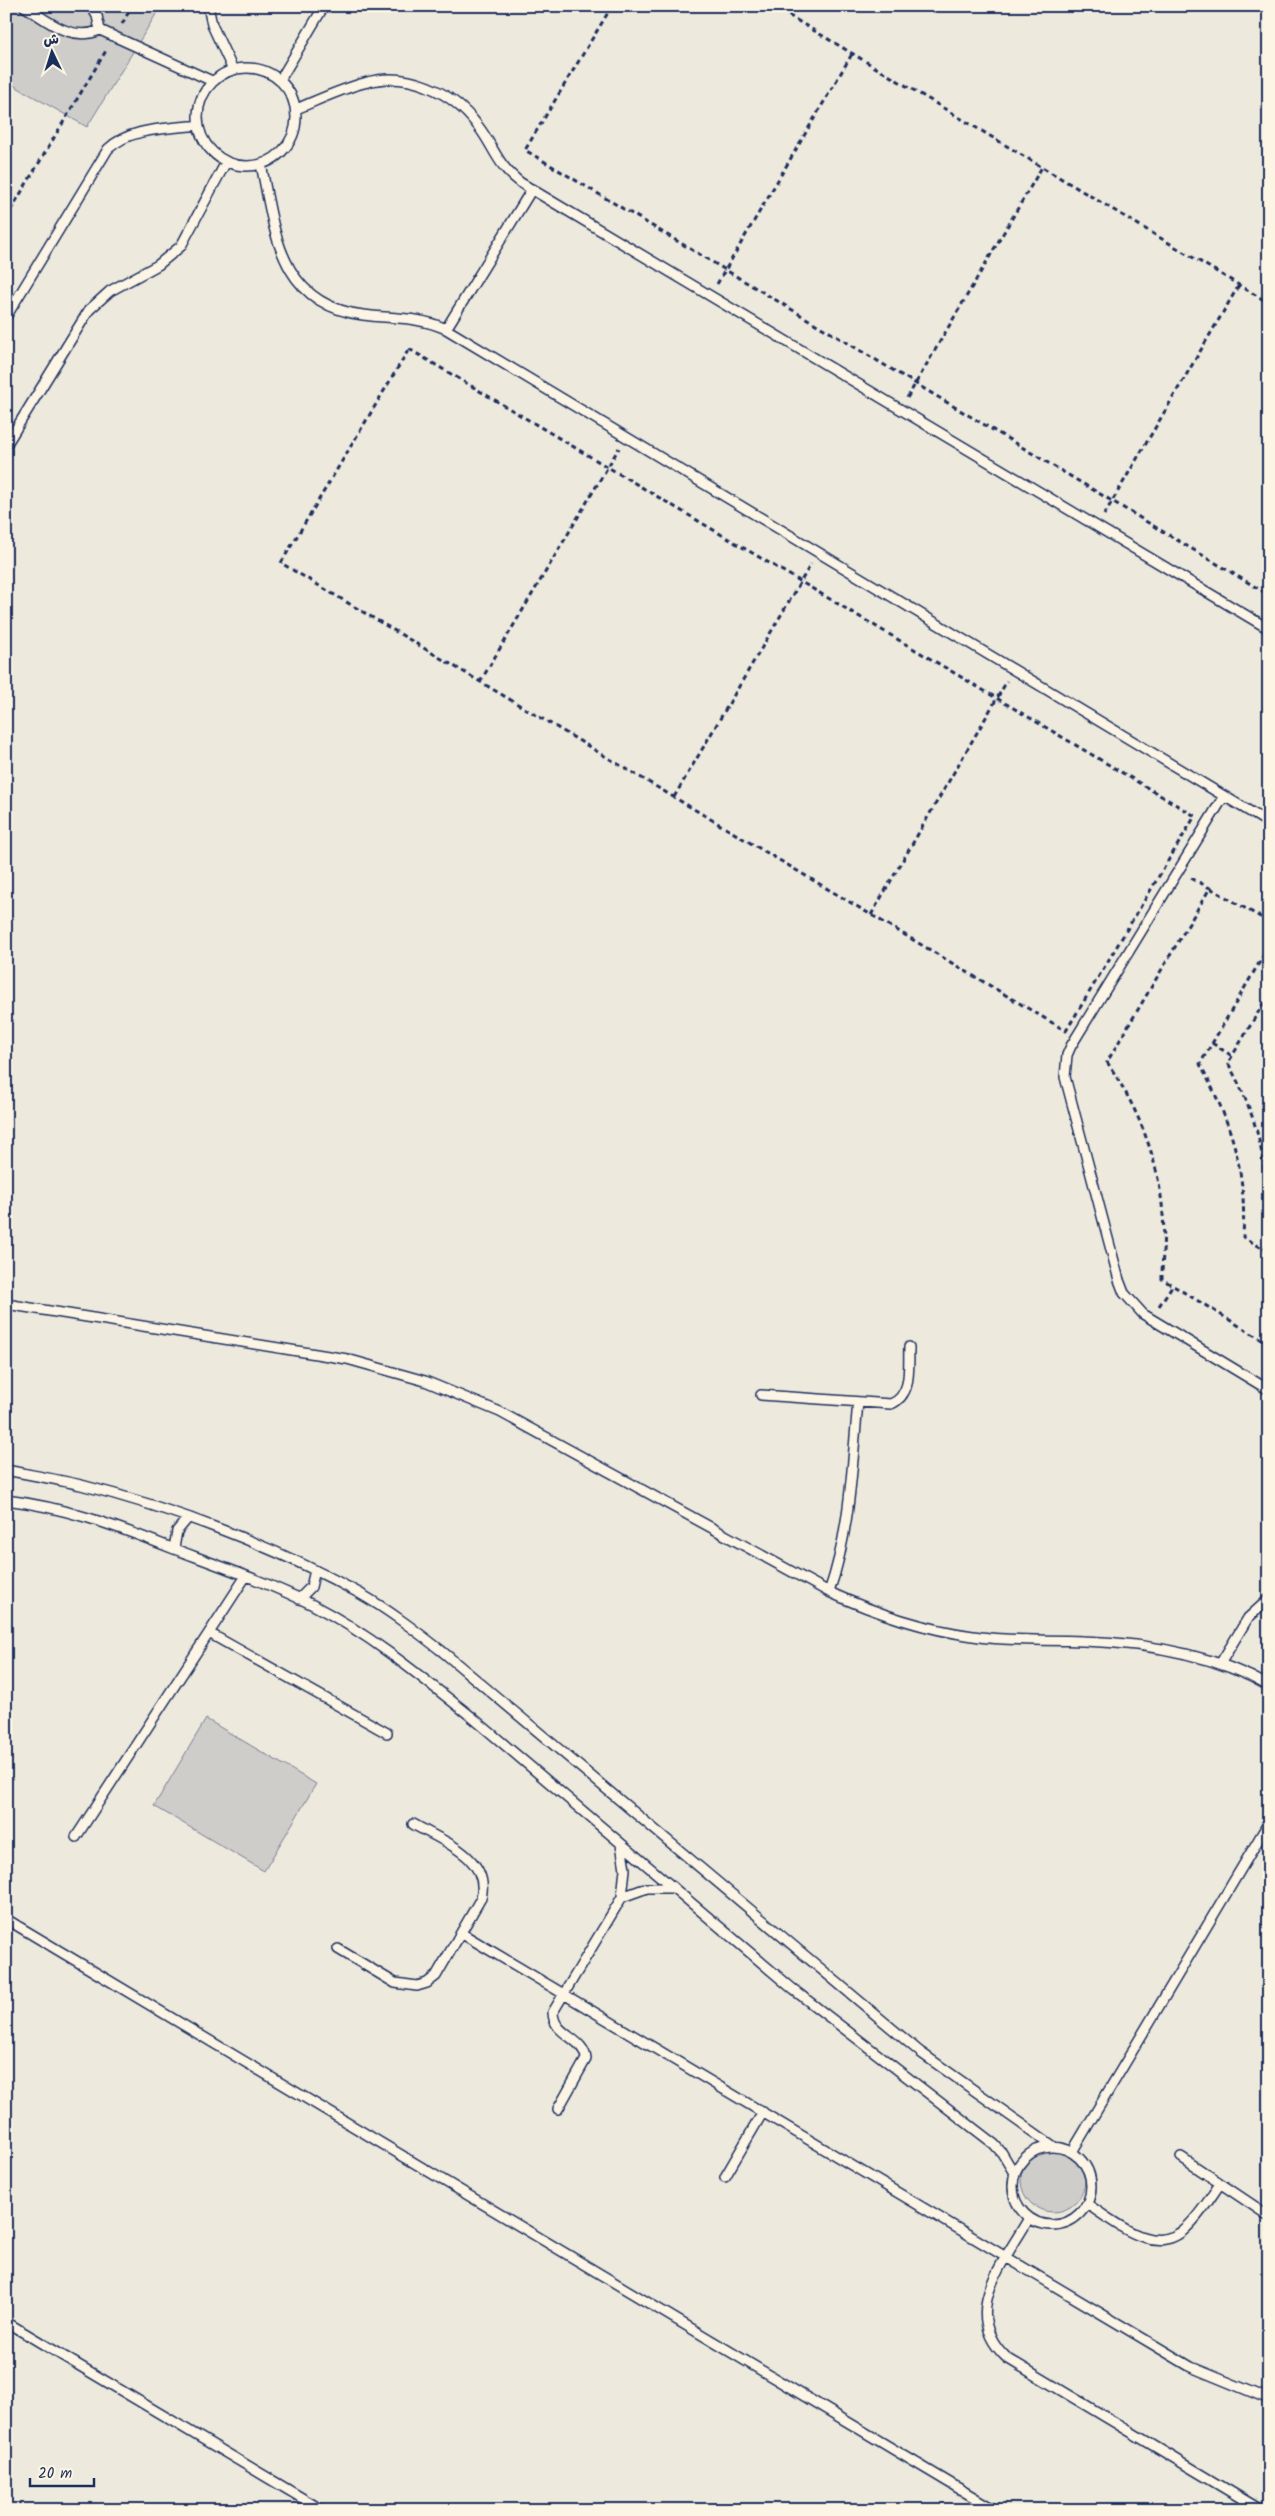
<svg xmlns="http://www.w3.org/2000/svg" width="1275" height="2516" viewBox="0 0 1275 2516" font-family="Kalam,'Playpen Sans Arabic',sans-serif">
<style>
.green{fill:#cfcdca;stroke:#757e94}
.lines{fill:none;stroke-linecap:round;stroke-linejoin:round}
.lane-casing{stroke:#1b2f5e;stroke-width:12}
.path{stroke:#1b2f5e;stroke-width:3;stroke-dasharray:5 4;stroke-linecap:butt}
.lane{stroke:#fcf5e5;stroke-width:9}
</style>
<rect width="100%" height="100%" fill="#eee9dd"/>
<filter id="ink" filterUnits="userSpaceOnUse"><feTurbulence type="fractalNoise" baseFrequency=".02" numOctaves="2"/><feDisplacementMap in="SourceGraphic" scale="10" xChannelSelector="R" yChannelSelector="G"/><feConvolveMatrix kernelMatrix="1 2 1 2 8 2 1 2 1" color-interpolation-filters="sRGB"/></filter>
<g filter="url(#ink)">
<path class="green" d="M6,6H161L87,127L6,81Z
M206,1719L316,1784L264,1871L154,1806Z
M1021 2180a32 32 0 1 1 64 0a32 32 0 1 1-64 0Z"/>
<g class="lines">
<g class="lane-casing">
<path id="lane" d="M24,6C47,20 71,43 100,30L212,81
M91,6L97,16L100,30
M208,6L212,25L233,70
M198 117a49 49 0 1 1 98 0a49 49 0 1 1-98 0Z
M280,80L324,6
M296,109C318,100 341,89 364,83C407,70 452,91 478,126C495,148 496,164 521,183L1269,629
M261,164C275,232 279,304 363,315C392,319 418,316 446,329L1269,823
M6,317L108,149C131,127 168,129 198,125
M446,329L532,189
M6,445L89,310L110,291L158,265L181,246L226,162
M1224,796L1071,1046L1067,1055L1065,1077L1119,1280L1124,1293L1143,1314L1269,1390
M6,1304L347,1359L425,1381L500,1412L829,1592C875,1613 923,1629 973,1636C1010,1642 1046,1639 1083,1641C1147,1643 1213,1654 1269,1686
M761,1395L891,1404C913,1395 908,1366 909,1347
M6,1470C31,1475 56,1479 81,1485C173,1508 276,1547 359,1593C389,1610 416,1631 443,1652L920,2052L1053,2146
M6,1500C64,1507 116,1526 169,1547C217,1565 267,1582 313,1605C371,1635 423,1678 473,1718L794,1990L994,2144L1002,2153L1014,2173
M174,1548L177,1531L188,1518
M829,1592C850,1532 852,1466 858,1402
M299,1599L311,1587L315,1570
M209,1633L387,1733
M1220,1664L1248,1618L1269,1599
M76,1837L246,1576
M622,1897L647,1888H673
M6,1919L995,2510
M461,1933L1191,2367L1269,2399
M338,1949L395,1983L417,1986L427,1983L436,1976L481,1898C491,1857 442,1841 413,1824
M558,2109L586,2059C584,2037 553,2036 553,2012L622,1897L625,1869L621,1844
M1013 2186a39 39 0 1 1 78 0a39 39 0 1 1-78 0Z
M1072,2152L1269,1822
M1181,2157L1269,2216
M725,2177L763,2112
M1087,2204C1115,2222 1156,2259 1187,2227C1200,2215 1210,2198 1220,2184
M1029,2218C1004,2263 958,2313 1007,2358L1261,2510
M6,2322L322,2510"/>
</g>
<path class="path" d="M612,6L525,150L1269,595
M773,6L1269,303
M122,24L132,6
M6,218L107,49
M717,284L852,54
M409,349L1195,816L1066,1031L281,563Z
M907,398L1042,167
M1104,515L1239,285
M480,682L619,448
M674,797L811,564
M1191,878L1210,888
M871,915L1007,681
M1269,922L1210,888L1107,1062C1138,1108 1159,1159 1163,1215C1165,1236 1162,1258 1162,1279L1269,1344
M1269,946L1200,1064C1231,1122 1247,1170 1243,1237L1269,1252
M1269,994L1228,1063C1245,1094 1258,1126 1263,1161C1265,1173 1265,1216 1269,1222
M1212,1043L1232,1056
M1264,1249L1269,1240
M1159,1306L1172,1286"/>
<use href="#lane" class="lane"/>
</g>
</g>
<rect width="1275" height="2516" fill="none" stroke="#fcf5e5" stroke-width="25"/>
<rect x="12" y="12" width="1250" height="2491" fill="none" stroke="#1b2f5e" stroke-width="2" filter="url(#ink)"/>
<g transform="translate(52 52) rotate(356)" stroke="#fcf5e5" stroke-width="4" paint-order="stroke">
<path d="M0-4L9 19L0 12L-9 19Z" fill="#1b2f5e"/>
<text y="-8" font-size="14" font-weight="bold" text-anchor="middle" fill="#1b2f5e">ش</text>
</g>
<path d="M30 2478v8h64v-8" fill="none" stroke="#1b2f5e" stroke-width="2.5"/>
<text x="38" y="2478" font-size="15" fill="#1b2f5e" stroke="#fcf5e5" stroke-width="4" paint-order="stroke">20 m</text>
</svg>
